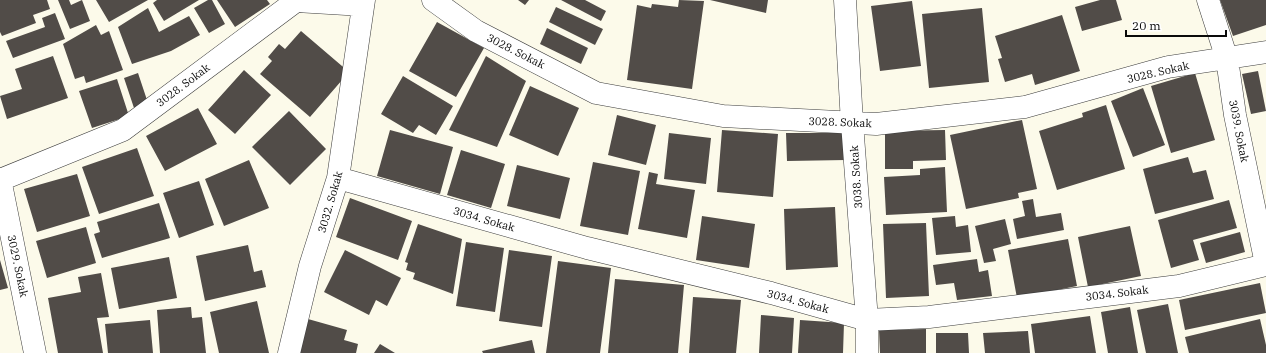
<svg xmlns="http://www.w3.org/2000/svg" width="1266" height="353" viewBox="0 0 1266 353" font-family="'IBM Plex Serif',serif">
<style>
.building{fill:#514c48}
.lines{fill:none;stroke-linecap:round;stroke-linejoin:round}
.minor-casing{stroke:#3d3d3d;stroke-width:23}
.minor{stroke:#fff;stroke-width:22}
.labels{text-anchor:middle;stroke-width:4;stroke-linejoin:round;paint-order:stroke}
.street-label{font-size:11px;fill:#0a0a0a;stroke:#fff}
</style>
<rect width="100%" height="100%" fill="#fcfaea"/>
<path class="building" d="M0,0H47L50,9L33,15L36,23L2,36L0,32Z
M58,0H69L71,5L82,0L90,21L70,29Z
M96,0H148L109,22Z
M157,0H199L164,21L153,3Z
M208,0H212L225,24L209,33L194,8Z
M217,0H267L270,4L235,27Z
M518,0H529L525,5Z
M561,0H585L606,11L601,21Z
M679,0L704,1L692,89L627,80L637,5L651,8L652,4L678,7Z
M710,0H768L766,13Z
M1100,0H1116L1122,20L1082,31L1075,7Z
M1220,0H1266V25L1233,36Z
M912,1L921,66L880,71L871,6Z
M556,7L603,29L595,45L549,22Z
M148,8L159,32L189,16L200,35L171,51L132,64L118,27Z
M982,8L989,82L929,88L922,14Z
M55,13L65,39L13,58L6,41L45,27L42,18Z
M1062,15L1080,71L1035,85L1032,74L1005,82L998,59L1002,58L995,36Z
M437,22L484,48L456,97L409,71Z
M96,25L101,35L109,31L123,70L86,83L84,76L75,79L63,44Z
M547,28L588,48L581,64L540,44Z
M301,31L349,72L310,117L260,74L272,61L268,57L279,44L285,49Z
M53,56L68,98L7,119L0,96L22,89L15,69Z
M486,56L526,81L497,147L449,130Z
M244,70L271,95L235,134L208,110Z
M1258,71L1266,111L1251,114L1242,74Z
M138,73L148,103L134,108L124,78Z
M1195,73L1215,140L1171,153L1151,86Z
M403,76L453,106L436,135L419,125L413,133L381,114Z
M117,79L129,116L92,128L79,91Z
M530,86L579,108L558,156L509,135Z
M1143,88L1165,145L1133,157L1111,101Z
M1106,105L1125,169L1057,190L1039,131L1083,117L1082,113Z
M198,108L217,144L165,171L146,136Z
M289,111L326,149L290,185L252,147Z
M617,115L656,125L646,165L608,155Z
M1022,120L1037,189L1018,193L1019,198L966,209L950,135Z
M390,130L453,147L440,194L377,176Z
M722,130L778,134L773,197L717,192Z
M945,130L946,160L913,161V169H885V131Z
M669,133L711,138L706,184L664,179Z
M786,133H846V160L787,161Z
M137,148L154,196L99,214L82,167Z
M461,150L505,164L491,208L447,195Z
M1188,157L1193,173L1206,170L1214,199L1155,214L1143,169Z
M249,160L269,208L224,226L205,179Z
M593,162L640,171L628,235L580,226Z
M517,165L570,178L560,219L507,206Z
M945,167L947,212L886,215L884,177L920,175V169Z
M649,172L658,174L656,184L695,190L687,238L638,229Z
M77,174L90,216L37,232L24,189Z
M199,181L214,225L179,238L163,193Z
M350,198L412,221L398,260L336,237Z
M1033,199L1036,217L1061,213L1064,230L1017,239L1013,219L1025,216L1022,201Z
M1229,200L1237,228L1193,240L1199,260L1171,268L1158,220Z
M159,203L170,238L102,258L94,234L100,232L97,222Z
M835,207L838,267L786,270L784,209Z
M702,216L755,224L749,268L696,260Z
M955,216L956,227L968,225L971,252L936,255L932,218Z
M1005,219L1011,244L993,249L996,261L984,263L975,226Z
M926,223L929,296L886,298L883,224Z
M418,224L462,239L453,294L413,279L415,273L406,270L408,263L405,262Z
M1130,226L1141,276L1088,287L1078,237Z
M86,227L96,263L47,278L36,241Z
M1240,232L1245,252L1206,263L1200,243Z
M1068,239L1077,286L1017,298L1008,250Z
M466,242L504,248L495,312L456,306Z
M248,245L254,272L262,270L266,287L205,301L196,256Z
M345,250L401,278L387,306L376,300L369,315L324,292Z
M509,250L552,256L542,327L499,321Z
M169,257L177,298L119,309L111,268Z
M977,259L979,272L988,270L992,296L957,300L954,283L936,285L933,265Z
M0,260L8,288L0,290Z
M558,261L611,268L600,353H546Z
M101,273L109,317L97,318L103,353H58L48,298L81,292L78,277Z
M615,279L684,285L678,353H608Z
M1260,283L1266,313L1185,330L1179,300Z
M693,297L741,300L736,353H689Z
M257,301L269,353H219L210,312Z
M1168,304L1178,353H1146L1137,310Z
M191,307L192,318L202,317L206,353H160L157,310Z
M1130,307L1138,353H1108L1101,312Z
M761,315L794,318L792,353H759Z
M1090,316L1096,353H1035L1031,324Z
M308,319L347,330L344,340L358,344L356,353H298Z
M1260,319L1266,345V353H1189L1185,337Z
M150,320L153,353H108L105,324Z
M800,320L844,323L843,353H798Z
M926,329V353H880L879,330Z
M1028,331L1030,353H985L983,333Z
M936,333H968L969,353H936Z
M532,340L535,353H483L482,351Z
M380,344L395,353H374Z"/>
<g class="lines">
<g class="minor-casing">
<path id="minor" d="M433,0L476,31L596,93L723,116L876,124L1025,107L1168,67L1266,52
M845,0L852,123L867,320V353
M1208,0L1227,59L1235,115L1266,264
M338,178L587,248L771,293L867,320L929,317L1179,286L1266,265
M0,179L35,353
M0,180L123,130L296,1L363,5
M289,353L310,266L338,178L364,0"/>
</g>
<use href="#minor" class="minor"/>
</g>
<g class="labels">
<g class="street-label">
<text transform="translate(516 51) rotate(27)" y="4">3028. Sokak</text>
<text transform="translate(1158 72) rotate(-13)" y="4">3028. Sokak</text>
<text transform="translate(183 85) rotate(-37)" y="4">3028. Sokak</text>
<text transform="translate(840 122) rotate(2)" y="4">3028. Sokak</text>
<text transform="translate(1239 131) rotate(79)" y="4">3039. Sokak</text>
<text transform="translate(856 177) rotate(-94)" y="4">3038. Sokak</text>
<text transform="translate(330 202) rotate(-74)" y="4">3032. Sokak</text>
<text transform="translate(484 219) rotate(16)" y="4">3034. Sokak</text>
<text transform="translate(18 266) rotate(78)" y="4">3029. Sokak</text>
<text transform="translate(1117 293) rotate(-7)" y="4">3034. Sokak</text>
<text transform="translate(798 301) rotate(15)" y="4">3034. Sokak</text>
</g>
</g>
<path d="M1126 30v6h100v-6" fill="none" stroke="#0a0a0a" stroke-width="2"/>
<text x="1132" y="30" font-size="12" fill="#0a0a0a" stroke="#ffffff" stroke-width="3" paint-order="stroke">20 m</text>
</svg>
